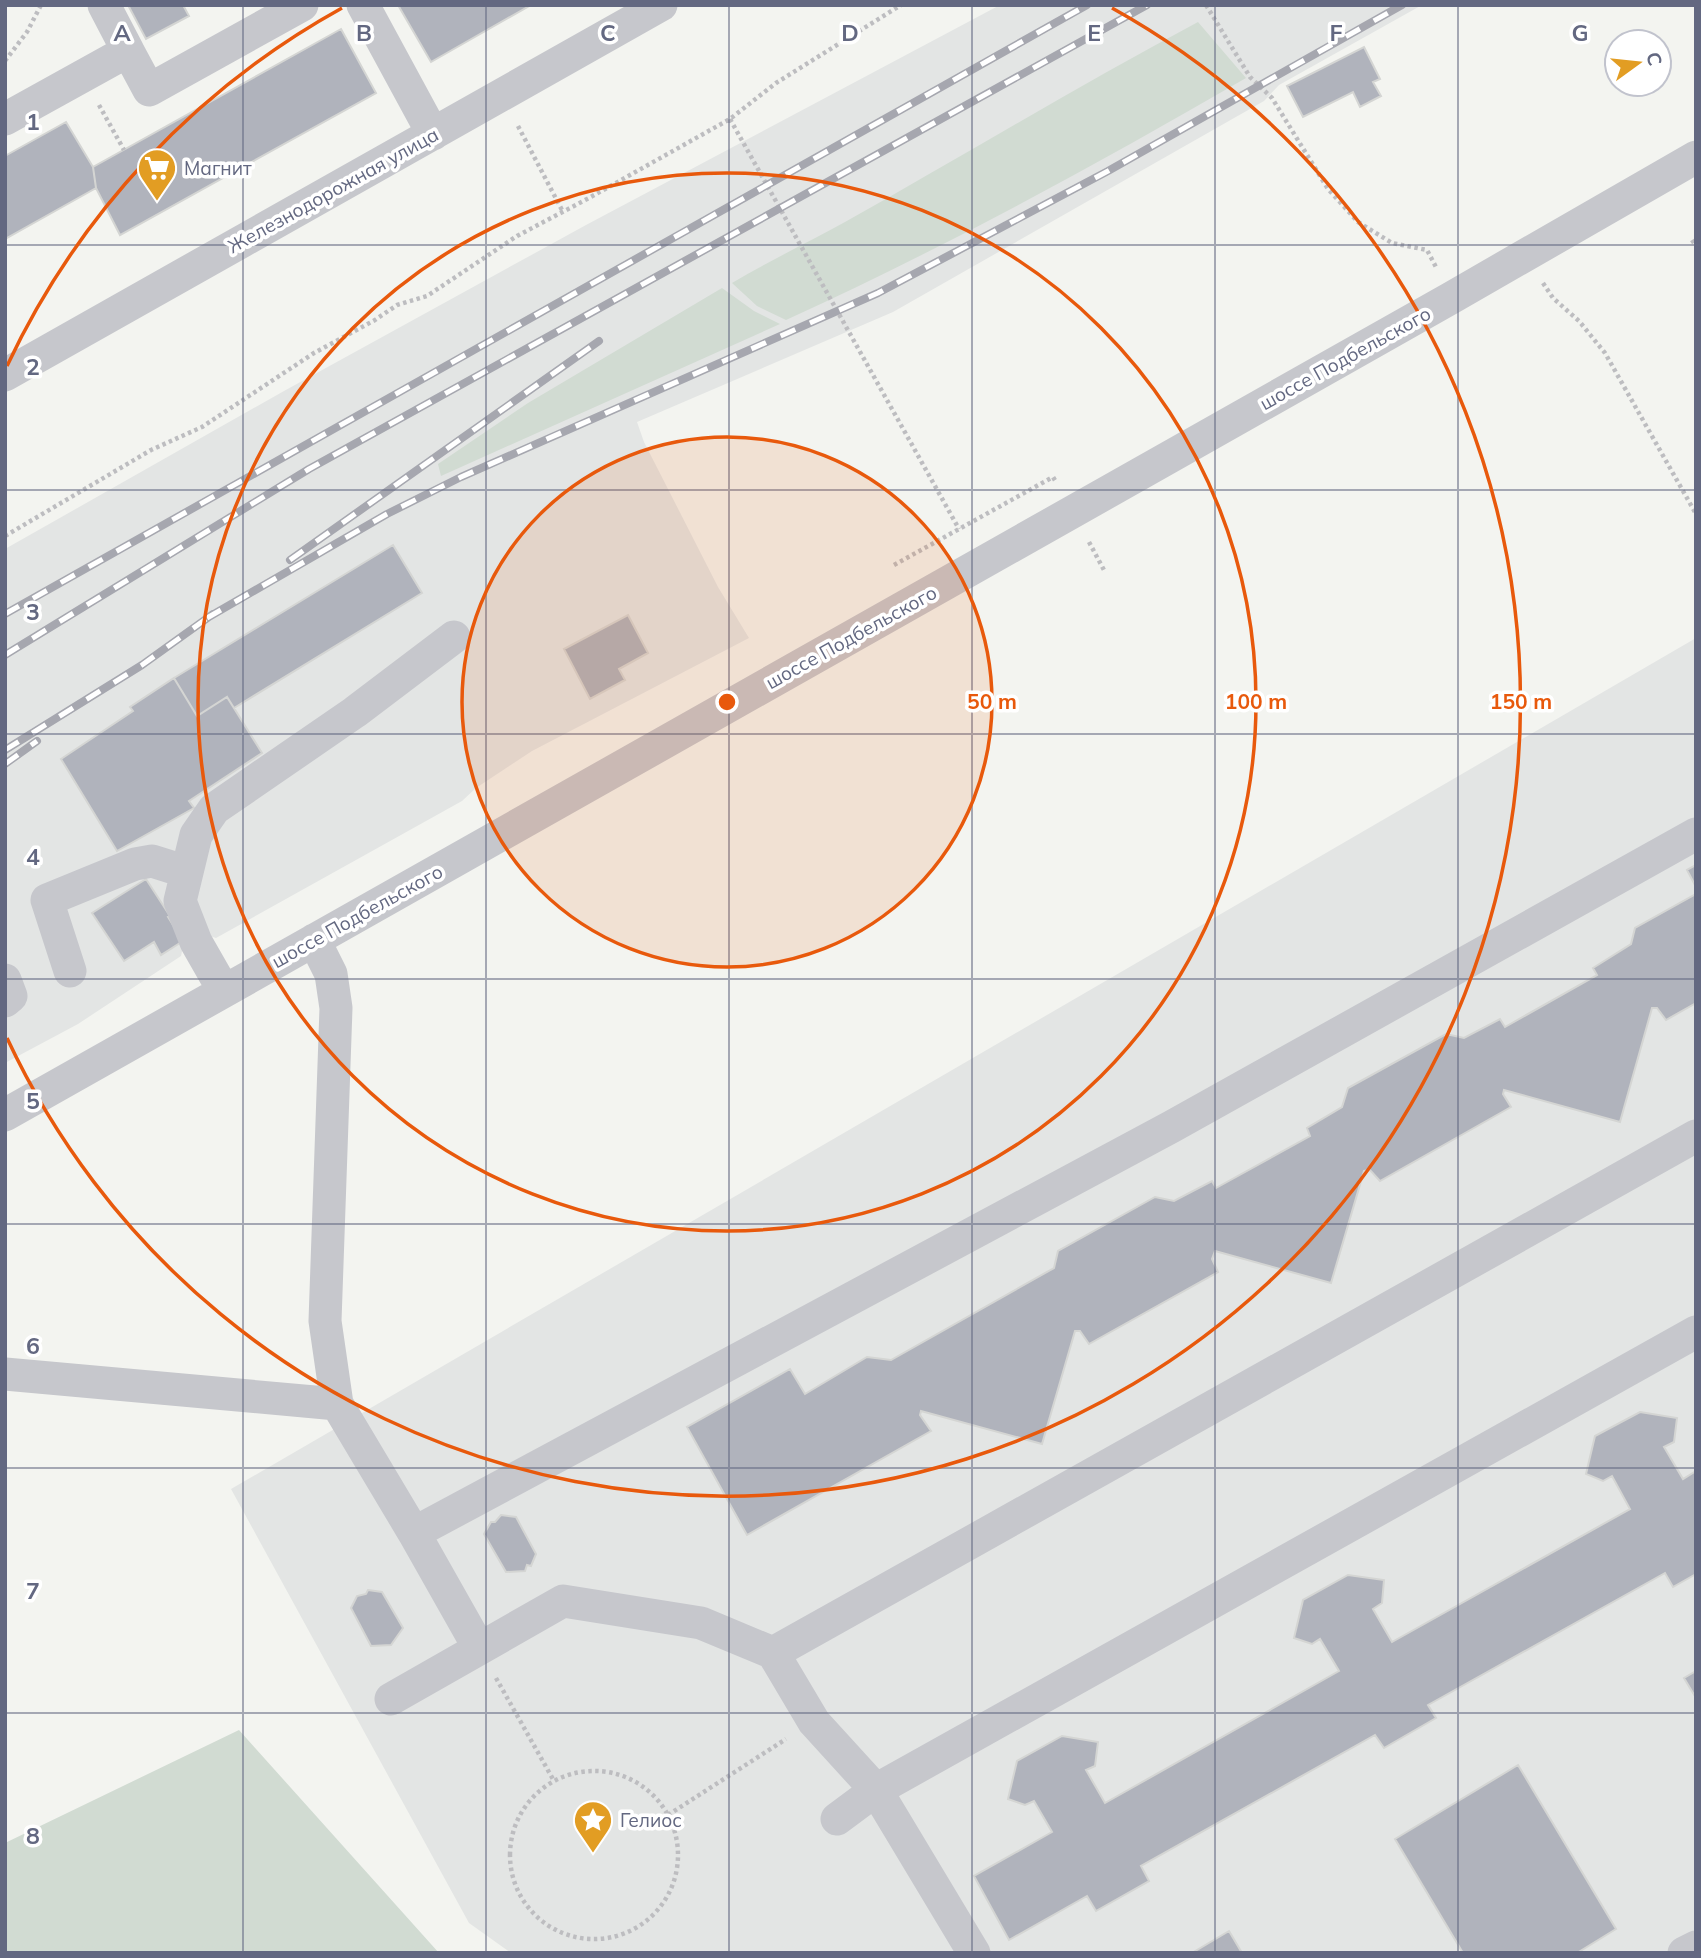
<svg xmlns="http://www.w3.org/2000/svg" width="1701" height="1958" viewBox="0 0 1701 1958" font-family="Mulish,sans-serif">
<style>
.built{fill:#e3e5e4}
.green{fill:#d1dbd2}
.building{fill:#b0b3bc;stroke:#d4d5d3;stroke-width:2}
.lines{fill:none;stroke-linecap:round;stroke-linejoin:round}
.path{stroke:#bdbdc0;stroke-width:4.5;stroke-dasharray:3.5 3.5;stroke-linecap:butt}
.minor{stroke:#c6c7cc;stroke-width:33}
.rail-casing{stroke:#a6a7af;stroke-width:8}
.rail{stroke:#fff;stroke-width:5;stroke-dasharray:16;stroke-linecap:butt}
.grid{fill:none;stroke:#636881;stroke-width:2;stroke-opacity:0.55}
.ring{fill:none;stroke:#e8590c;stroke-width:3.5}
.labels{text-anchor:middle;stroke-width:7;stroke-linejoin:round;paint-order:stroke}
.poi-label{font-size:19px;fill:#636881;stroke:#fff;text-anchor:start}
.street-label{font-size:19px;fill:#636881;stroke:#fff}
.grid-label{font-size:23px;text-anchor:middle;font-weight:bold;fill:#636881;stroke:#fff;stroke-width:7;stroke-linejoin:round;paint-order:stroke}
.centre{fill:#e8590c;stroke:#fff;stroke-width:3.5}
.ring-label{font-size:21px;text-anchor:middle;font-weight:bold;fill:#e8590c;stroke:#fff;stroke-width:7;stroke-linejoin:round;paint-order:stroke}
</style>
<rect width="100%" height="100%" fill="#f3f4f0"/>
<path class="built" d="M1000,5H1422L1279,85L1264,101L893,312L637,422L644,442L718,587L749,638L532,751L476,788L462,801L216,938L207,935L183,947L181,956L78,1024L5,1063V549L284,391L586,225Z
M1696,638V1953H511L469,1923L231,1489Z"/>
<path class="green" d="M1198,22L1246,78C1096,165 944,248 786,320L757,306L732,283C769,261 807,243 845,222C963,156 1078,86 1198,22Z
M722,288L754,311L780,324L441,476L438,464L528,403Z
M239,1730L439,1953H5V1843Z"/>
<path class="building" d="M128,5H183L189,16L146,39Z
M398,5H531L431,62Z
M341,29L376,93L120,235L96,188L93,167Z
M1364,47L1380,79L1373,82L1381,96L1360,107L1353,92L1303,117L1287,86Z
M66,122L93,167L96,188L5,239V156Z
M393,545L422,593L234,708L227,697L197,716L174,678Z
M628,615L648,653L619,669L625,680L590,699L564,649Z
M174,678L197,716L227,697L262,753L189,801L194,808L117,851L61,759L133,711L130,707Z
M1696,865V887L1687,870Z
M146,879L170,916L168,917L183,941L161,955L154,942L124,961L92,913Z
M1696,894V1003L1666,1020L1657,1008H1652L1620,1122L1504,1090L1503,1094L1511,1107L1380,1181L1370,1170L1364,1171L1331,1283L1215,1251L1212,1259L1218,1272L1089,1344L1080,1331H1075L1042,1444L921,1411L920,1415L931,1431L747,1535L687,1427L790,1369L805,1394L867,1357L891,1360L1054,1268L1058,1251L1155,1197L1174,1201L1212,1181L1216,1188L1310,1136L1307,1128L1342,1107L1348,1088L1446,1034L1464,1038L1500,1019L1505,1027L1597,975L1593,968L1631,944L1635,928Z
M1640,1412L1677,1418L1674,1442L1664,1447L1683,1479L1696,1471V1574L1673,1587L1665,1573L1428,1705L1436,1718L1384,1748L1375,1735L1141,1866L1149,1881L1096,1911L1087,1896L1009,1940L974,1876L1052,1832L1034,1801L1025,1805L1008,1799L1017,1761L1062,1736L1098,1742L1095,1766L1086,1770L1105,1803L1339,1671L1320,1639L1312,1644L1294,1638L1303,1600L1348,1575L1384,1580L1382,1603L1373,1609L1392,1642L1630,1509L1612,1476L1603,1481L1586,1474L1595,1436Z
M501,1515L516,1517L536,1554L531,1566L527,1565L525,1571L506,1572L484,1534L491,1522H495Z
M368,1590L382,1592L403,1628L391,1645L371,1646L351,1608L357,1596L366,1594Z
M1696,1671V1698L1684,1678Z
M1518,1765L1616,1929L1577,1953H1463L1395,1839Z
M1229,1931L1242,1953H1192Z"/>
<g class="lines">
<path class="path" d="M1206,5L1250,77L1272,98L1328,189L1358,222L1392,243L1427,250L1437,269
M5,61L27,32L41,5
M99,105L124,150
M730,119L959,529
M518,126L563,212
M1692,240L1696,246
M1543,283L1553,298L1579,321L1605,353L1696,514
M5,536L151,450L202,427L314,353L375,320L397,305L427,296L517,236L589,198L730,119L776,83L901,5
M1089,542L1105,572
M894,565L1053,477L1056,482
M496,1678L554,1781
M510 1855a84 84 0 1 1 168 0a84 84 0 1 1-168 0Z
M668,1815L786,1739"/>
<path class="minor" d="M104,5L128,51
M363,5L433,134
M5,119L128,51L149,90L302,5
M5,375L661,5
M314,940L331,974L336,1008L325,1321L337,1404
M70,971L47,900L135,864L152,861L187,872
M5,980L11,996L5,1001
M224,991L196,942L180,901L196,835L214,809L355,712L454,637
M5,1115L1451,298L1696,157
M5,1374L337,1404L414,1533L479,1648
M414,1533L1171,1127L1696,834
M773,1653L1696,1136
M391,1699L563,1601L701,1623L773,1653L814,1722L876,1790L974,1953
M837,1819L876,1790L1696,1332
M1684,1953L1696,1947"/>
<g class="rail-casing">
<path id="rail" d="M290,560L599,341
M5,614L1087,5
M207,618L387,514L461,477L878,293L1108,171L1402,5
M5,655L309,469L1147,5
M5,750L142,665L213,614
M5,764L37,741"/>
</g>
<use href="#rail" class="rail"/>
</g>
<path class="grid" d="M243,5V1953M486,5V1953M729,5V1953M972,5V1953M1215,5V1953M1458,5V1953M5,245H1696M5,490H1696M5,734H1696M5,979H1696M5,1224H1696M5,1468H1696M5,1713H1696"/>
<circle cx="727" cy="702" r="265" fill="#e8590c" fill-opacity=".12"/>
<g class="ring">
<circle cx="727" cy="702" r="265"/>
<circle cx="727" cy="702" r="529"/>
<path d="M7 366A794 794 0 0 1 342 8M1112 8A794 794 0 1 1 7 1038"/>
</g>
<defs>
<g id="supermarket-pin" transform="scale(2.0125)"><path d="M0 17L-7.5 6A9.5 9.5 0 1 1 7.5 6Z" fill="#e29d23" stroke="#fff"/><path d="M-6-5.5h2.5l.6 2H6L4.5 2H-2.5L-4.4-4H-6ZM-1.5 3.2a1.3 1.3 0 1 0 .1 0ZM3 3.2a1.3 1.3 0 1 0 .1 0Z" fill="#fff"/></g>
<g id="sight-pin" transform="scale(2.0125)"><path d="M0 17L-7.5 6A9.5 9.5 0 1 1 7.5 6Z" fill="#e29d23" stroke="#fff"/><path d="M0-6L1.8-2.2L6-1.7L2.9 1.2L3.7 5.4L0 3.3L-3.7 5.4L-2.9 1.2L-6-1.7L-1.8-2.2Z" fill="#fff"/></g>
</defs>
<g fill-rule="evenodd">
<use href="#supermarket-pin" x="157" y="168"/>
<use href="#sight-pin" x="593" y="1820"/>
</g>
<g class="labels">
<g class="poi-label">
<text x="184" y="175">Магнит</text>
<text x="620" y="1827">Гелиос</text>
</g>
<g class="street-label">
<text transform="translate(333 190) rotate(-29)" y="7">Железнодорожная улица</text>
<text transform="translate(1345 358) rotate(-29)" y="7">шоссе Подбельского</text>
<text transform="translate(851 637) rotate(-29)" y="7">шоссе Подбельского</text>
<text transform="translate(357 916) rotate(-29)" y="7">шоссе Подбельского</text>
</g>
</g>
<g class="grid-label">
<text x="122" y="41">A</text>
<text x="364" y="41">B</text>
<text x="608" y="41">C</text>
<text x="850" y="41">D</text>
<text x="1094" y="41">E</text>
<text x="1336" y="41">F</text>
<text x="1580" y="41">G</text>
<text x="33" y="130">1</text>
<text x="33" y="375">2</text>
<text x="33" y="620">3</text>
<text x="33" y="865">4</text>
<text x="33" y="1109">5</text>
<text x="33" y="1354">6</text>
<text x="33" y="1599">7</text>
<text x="33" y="1844">8</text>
</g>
<circle cx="727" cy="702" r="10" class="centre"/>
<g class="ring-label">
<text x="992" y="709">50 m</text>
<text x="1256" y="709">100 m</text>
<text x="1521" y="709">150 m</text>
</g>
<rect width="1701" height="1958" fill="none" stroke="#636881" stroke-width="14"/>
<g transform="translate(1638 63) rotate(75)"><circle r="33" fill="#ffffff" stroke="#c1c3cd" stroke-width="2"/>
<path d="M0-5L12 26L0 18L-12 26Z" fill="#e29d23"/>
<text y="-10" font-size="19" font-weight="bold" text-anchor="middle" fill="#636881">С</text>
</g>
</svg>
